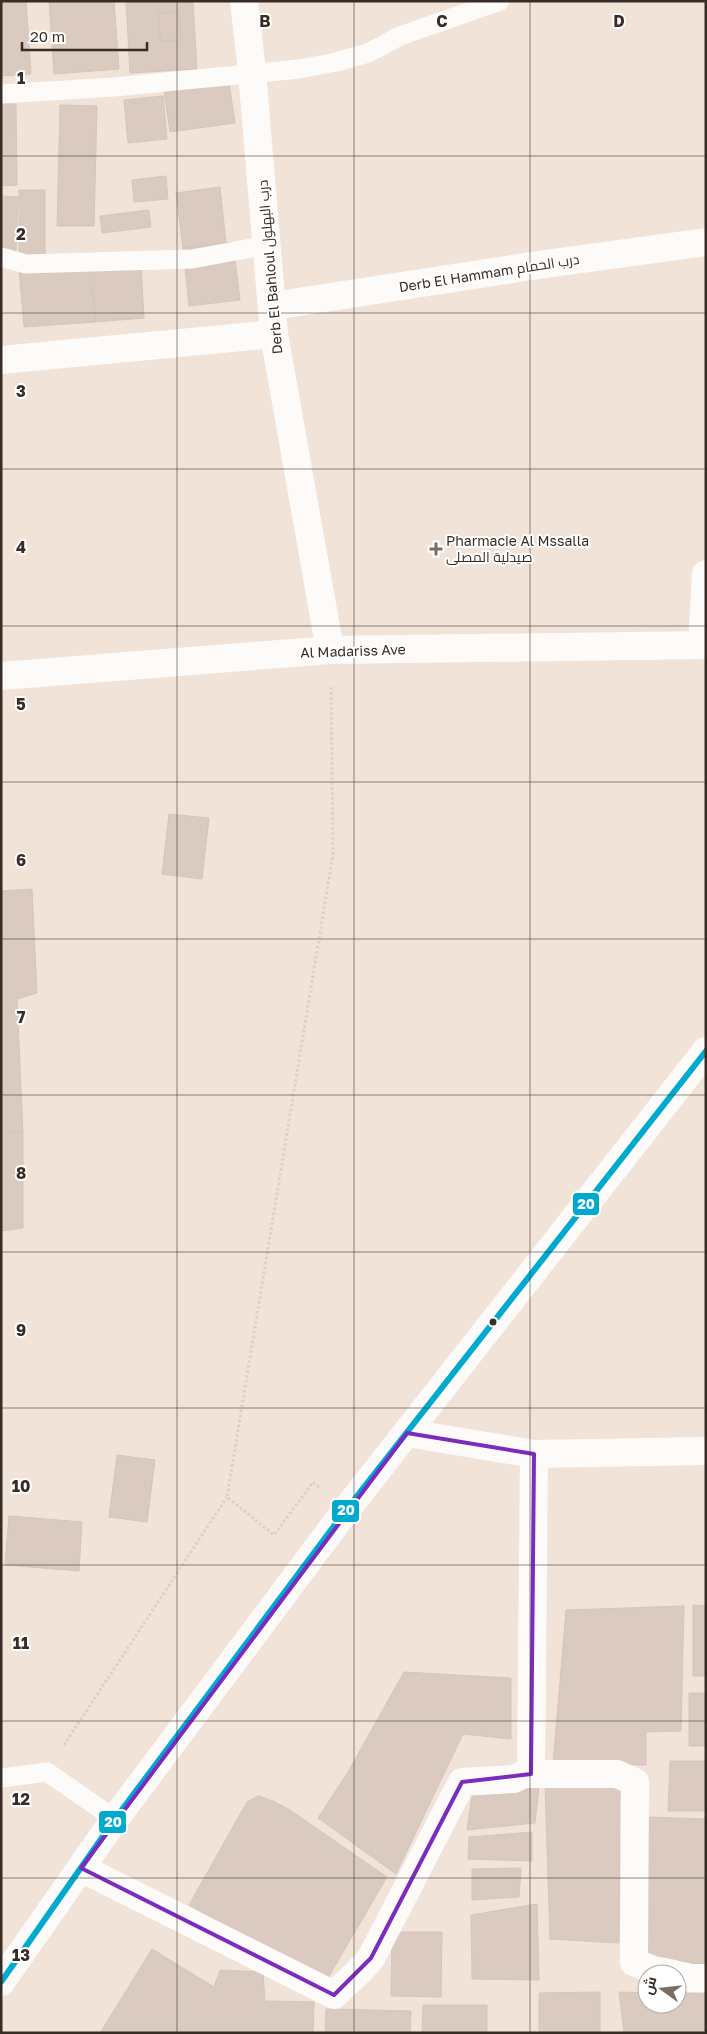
<svg xmlns="http://www.w3.org/2000/svg" width="707" height="2034" viewBox="0 0 707 2034" font-family="'Golos Text',Cairo,sans-serif">
<style>
.building{fill:#dacabf;stroke:#d2c6be;fill-rule:evenodd}
.lines{fill:none;stroke-linecap:round;stroke-linejoin:round}
.path{stroke:#d6d2cf;stroke-width:3;stroke-dasharray:2.5 2.5;stroke-linecap:butt}
.lane{stroke:#fdfbf9;stroke-width:19}
.street{stroke:#fdfbf9;stroke-width:28}
.bus-1-casing{stroke:#fff;stroke-width:10}
.bus-1{stroke:#00a9ce;stroke-width:6}
.marked{fill:none;stroke:#7b2cbf;stroke-width:4;stroke-linejoin:round}
.grid{fill:none;stroke:#382d26;stroke-width:1;stroke-opacity:0.55}
.poi-dot{fill:#796d64;stroke:#fff;stroke-width:2}
.bus-dot{fill:#382d26;stroke:#fff;stroke-width:2}
.labels{text-anchor:middle;stroke-width:4;stroke-linejoin:round;paint-order:stroke}
.street-label{font-size:14px;fill:#382d26;stroke:#fff}
.poi-label{font-size:14px;fill:#382d26;stroke:#fff;text-anchor:start}
.grid-label{font-size:16px;text-anchor:middle;font-weight:bold;fill:#382d26;stroke:#fff;stroke-width:4;stroke-linejoin:round;paint-order:stroke}
.line-badge{stroke:#fff;stroke-width:2}
.badge-label{font-size:14px;text-anchor:middle;font-weight:bold;fill:#fff}
</style>
<rect width="100%" height="100%" fill="#f2e3d8"/>
<path class="building" d="M1,1H26L31,74L1,76Z
M49,1H114L119,69L54,74Z
M126,1H193L197,69L130,73ZM179,12L181,40L160,41L159,13Z
M179,12L181,40L160,41L159,13Z
M229,83L235,123L170,132L164,92Z
M163,96L167,139L128,143L124,100Z
M1,104H16L17,185L1,186Z
M60,105L97,106L94,226H57Z
M166,176L168,199L134,202L132,180Z
M220,187L226,243L183,248L176,193Z
M19,190H45V255L19,256Z
M1,196L18,197L16,254L1,253Z
M149,210L151,227L102,233L100,216Z
M233,242L240,300L189,306L183,248Z
M90,263L95,322L24,327L19,269Z
M141,263L144,318L95,322L92,267Z
M169,814L209,818L202,879L162,874Z
M32,889L37,993L17,999L23,1132L1,1133V891Z
M23,1132V1228L1,1231V1133Z
M117,1455L155,1460L147,1522L109,1517Z
M9,1516L82,1522L79,1571L5,1565Z
M693,1605L706,1606V1676H693Z
M684,1606L681,1731L646,1732V1765L553,1764L566,1610Z
M404,1672L511,1678V1739L463,1734L396,1874L318,1818L348,1772Z
M689,1693H706V1746H689Z
M670,1761H706V1811H668Z
M620,1781L619,1943L550,1939L545,1786Z
M539,1786L535,1823L467,1830L472,1795Z
M258,1796L273,1801L290,1810L387,1877L325,1983L189,1905L247,1802Z
M645,1817L706,1819V1964L639,1961Z
M532,1832V1861L468,1859L469,1837Z
M521,1868L519,1897L472,1900V1869Z
M537,1904L539,1980L472,1979L471,1915Z
M392,1932H442L441,1997L391,1996Z
M152,1949L214,1987L220,1970L263,1972L265,2001L314,2002L313,2033H100Z
M600,1992V2033H539V1993Z
M619,1992L647,1993V2004H677V1993L706,1994V2033H624Z
M423,2005H487V2033H422Z
M326,2009L411,2011L410,2033H325Z"/>
<g class="lines">
<path class="path" d="M319,1487L313,1482L274,1535L227,1497L333,854L331,685
M64,1745L227,1497"/>
<path class="lane" d="M1,94L114,87L299,69L336,62L368,53L400,36L500,1
M1,257L26,264L192,259L268,245
M1,1778L47,1772L115,1819"/>
<path class="street" d="M244,1L252,72L274,334L330,650
M272,306L538,265L706,242
M1,360L274,334
M702,645L706,574
M1,676L330,650L706,645
M407,1433L534,1454L706,1451
M531,1774H617L635,1782L634,1962L653,1970L674,1974
M81,1868L334,1995C347,1982 360,1972 371,1958L462,1782L514,1779L524,1774H531L534,1454
M677,1975L691,1978H706
M1,1982L115,1819L346,1510L706,1051"/>
<g class="bus-1-casing">
<path id="bus-1" d="M1,1982L115,1819L346,1510L706,1051"/>
</g>
<use href="#bus-1" class="bus-1"/>
</g>
<path class="marked" d="M407,1433L534,1454L531,1774L462,1782L371,1958L334,1995L81,1868Z"/>
<path class="grid" d="M177,1V2033M354,1V2033M530,1V2033M1,156H706M1,313H706M1,469H706M1,626H706M1,782H706M1,939H706M1,1095H706M1,1252H706M1,1408H706M1,1565H706M1,1721H706M1,1878H706"/>
<path class="poi-dot" d="M433.5 541.5h5v5h5v5h-5v5h-5v-5h-5v-5h5z"/>
<circle class="bus-dot" cx="493" cy="1322" r="4.5"/>
<g class="labels">
<g class="street-label">
<text transform="translate(270 267) rotate(-95)" y="5">Derb El Bahloul درب البهلول</text>
<text transform="translate(489 273) rotate(-9)" y="5">Derb El Hammam درب الحمام</text>
<text transform="translate(353 651) rotate(-2)" y="5">Al Madariss Ave</text>
</g>
<g class="poi-label">
<text x="446" y="546">Pharmacie Al Mssalla<tspan x="446" dy="16">صيدلية المصلى</tspan></text>
</g>
</g>
<g class="grid-label">
<text x="265" y="27">B</text>
<text x="442" y="27">C</text>
<text x="619" y="27">D</text>
<text x="21" y="84">1</text>
<text x="21" y="240">2</text>
<text x="21" y="397">3</text>
<text x="21" y="553">4</text>
<text x="21" y="710">5</text>
<text x="21" y="866">6</text>
<text x="21" y="1023">7</text>
<text x="21" y="1179">8</text>
<text x="21" y="1336">9</text>
<text x="21" y="1492">10</text>
<text x="21" y="1649">11</text>
<text x="21" y="1805">12</text>
<text x="21" y="1961">13</text>
</g>
<g class="line-badge">
<rect x="572" y="1192" width="28" height="24" rx="5" fill="#00a9ce"/>
<rect x="331" y="1499" width="29" height="24" rx="5" fill="#00a9ce"/>
<rect x="98" y="1810" width="29" height="24" rx="5" fill="#00a9ce"/>
</g>
<g class="badge-label">
<text x="586" y="1209">20</text>
<text x="346" y="1515">20</text>
<text x="113" y="1827">20</text>
</g>
<rect width="707" height="2034" fill="none" stroke="#382d26" stroke-width="5"/>
<g transform="translate(662 1989) rotate(285)"><circle r="24" fill="#ffffff" stroke="#afaba8"/>
<path d="M0-4L9 19L0 12L-9 19Z" fill="#796d64"/>
<text y="-8" font-size="14" font-weight="bold" text-anchor="middle" fill="#382d26">ش</text>
</g>
<path d="M22 42v8h125v-8" fill="none" stroke="#382d26" stroke-width="2.5"/>
<text x="30" y="42" font-size="15" fill="#382d26" stroke="#ffffff" stroke-width="4" paint-order="stroke">20 m</text>
</svg>
